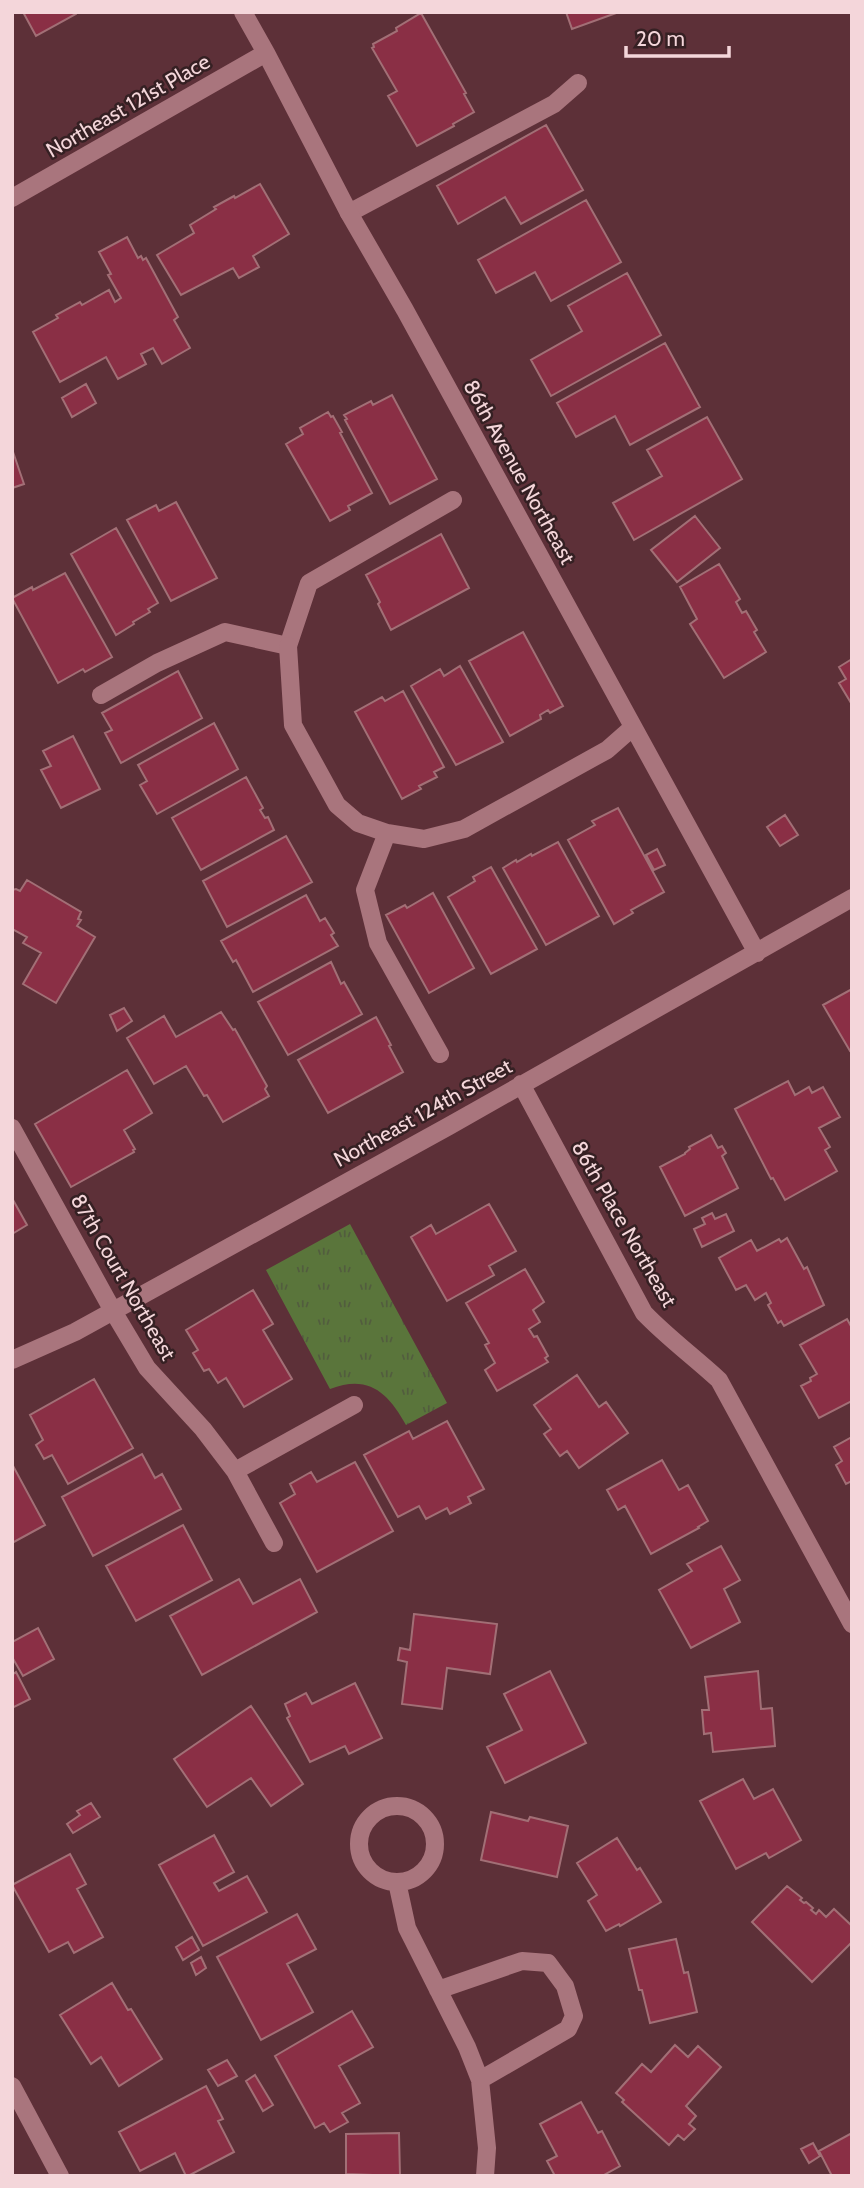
<svg xmlns="http://www.w3.org/2000/svg" width="864" height="2188" viewBox="0 0 864 2188" font-family="Cabin,sans-serif">
<style>
.park{fill:url(#park-tufts)}
.building{fill:#8a2f45;stroke:#a26f76;stroke-width:2}
.lines{fill:none;stroke-linecap:round;stroke-linejoin:round}
.service{stroke:#a9757d;stroke-width:18}
.minor{stroke:#a9757d;stroke-width:18}
.labels{text-anchor:middle;stroke-width:5;stroke-linejoin:round;paint-order:stroke}
.street-label{font-size:21px;fill:#f4d6da;stroke:#352023}
</style>
<defs>
<pattern id="park-tufts" width="24" height="20" patternUnits="userSpaceOnUse" patternTransform="scale(1.75)"><rect width="24" height="20" fill="#5a753b"/><path d="M3 7l-1-3M5 7V3M7 7l1-3M15 17l-1-3M17 17v-4M19 17l1-3" fill="none" stroke="#525d3e"/></pattern>
</defs>
<rect width="100%" height="100%" fill="#5d3038"/>
<path class="park" d="M350,1224L447,1403L406,1425C388,1393 369,1374 330,1389L266,1270Z"/>
<path class="building" d="M23,12H76V14L36,36Z
M566,12H619L572,29Z
M421,13L466,93L464,94L474,112L453,124L454,126L417,146L388,96L397,91L372,48L374,47L373,44L397,31L396,28Z
M546,125L583,190L521,224L505,197L458,224L437,186Z
M260,184L289,234L253,256L259,267L239,278L233,268L181,295L157,255L194,233L190,225L216,209L214,207L234,196L235,198Z
M586,200L621,262L551,301L535,272L496,293L478,260Z
M127,237L138,258L141,256L143,260L146,258L178,317L174,320L190,348L162,364L153,348L141,354L146,364L118,379L106,357L60,382L33,332L58,318L56,315L80,302L82,305L109,290L115,302L121,298L108,275L111,274L99,252Z
M627,273L661,335L551,396L531,360L582,331L568,306Z
M665,343L700,407L630,445L615,416L576,437L557,403Z
M86,384L96,403L72,417L62,398Z
M392,395L437,479L390,504L345,420L347,419L344,415L371,401L373,405Z
M328,412L331,417L333,416L342,432L340,433L372,493L348,506L350,510L330,521L286,444L303,434L300,428Z
M707,417L742,479L634,540L613,503L662,476L647,450Z
M12,449L24,484L12,488Z
M176,502L217,578L171,601L127,520L156,505L159,511Z
M695,516L720,548L677,582L651,550Z
M116,528L158,603L148,609L150,612L133,622L134,624L116,635L71,554Z
M441,534L469,588L391,630L378,604L380,602L366,575Z
M719,564L740,599L736,602L742,613L746,611L757,630L754,632L766,652L724,678L690,624L697,619L680,587Z
M65,573L112,657L85,672L83,669L58,683L12,598L32,587L33,590Z
M523,632L563,706L550,713L548,710L540,715L541,719L510,736L469,661Z
M852,659V703H851L839,683L846,679L839,667Z
M460,666L503,742L456,765L411,686L440,669L444,676Z
M178,671L202,718L121,763L105,733L112,730L102,713Z
M403,691L444,767L434,772L437,777L419,786L421,789L402,799L355,712L382,697L385,701Z
M214,723L238,769L157,814L140,785L147,781L138,765Z
M73,736L100,789L61,808L41,770L51,766L43,751Z
M246,777L263,808L260,810L265,818L268,817L274,830L201,870L172,818Z
M618,808L664,892L631,910L633,913L614,924L568,840L595,825L592,821Z
M785,815L798,835L780,846L767,827Z
M286,836L312,882L227,927L203,881Z
M558,842L599,916L546,945L503,868L516,860L517,862L531,854L532,856Z
M657,849L665,865L654,870L646,855Z
M491,867L537,949L491,974L448,897L475,881L473,877Z
M27,880L81,912L78,919L81,920L77,926L95,937L56,1003L23,984L41,953L23,943L27,937L12,929V890L16,889L20,891Z
M433,893L474,968L429,993L386,915L405,905L407,908Z
M306,895L320,921L325,918L334,933L331,935L338,946L253,992L236,960L233,962L221,941Z
M331,962L341,984L344,982L362,1014L288,1055L258,1002Z
M852,989V1050L850,1051L823,1005Z
M124,1008L132,1021L117,1031L110,1015Z
M221,1012L233,1030L235,1029L267,1086L265,1089L269,1096L223,1122L207,1095L204,1096L186,1066L154,1084L127,1038L164,1016L176,1037Z
M376,1017L391,1045L389,1046L403,1072L328,1113L298,1060Z
M127,1070L152,1113L124,1130L135,1149L133,1150L134,1152L71,1187L35,1124Z
M788,1081L795,1095L809,1087L812,1093L823,1087L840,1117L819,1128L830,1147L825,1150L837,1171L785,1200L773,1178L771,1179L735,1109Z
M711,1135L718,1148L722,1146L726,1153L722,1156L738,1188L685,1216L660,1167L685,1154V1153L690,1149L689,1147Z
M12,1198L27,1225L12,1234Z
M489,1204L516,1251L489,1266L494,1275L447,1301L411,1237L431,1225L436,1234Z
M712,1213L715,1219L726,1214L734,1231L702,1247L694,1229L705,1224L702,1218Z
M787,1238L804,1269L807,1267L824,1305L784,1326L781,1321L778,1323L768,1305L771,1303L766,1293L755,1300L746,1285L736,1290L719,1258L751,1240L757,1251L779,1239L781,1242Z
M525,1269L544,1302L533,1310L540,1322L529,1329L534,1337L537,1336L548,1356L545,1358L548,1362L497,1391L485,1370L495,1363L485,1345L489,1343L466,1303Z
M253,1290L273,1324L263,1330L292,1379L244,1407L226,1378L218,1383L209,1369L204,1371L193,1353L198,1350L186,1330Z
M847,1319L852,1328V1401L819,1418L801,1386L811,1381L810,1378L817,1374L800,1345Z
M577,1375L599,1407L606,1402L628,1433L579,1468L567,1451L560,1456L544,1434L551,1429L534,1405Z
M94,1379L133,1448L68,1484L52,1455L44,1459L36,1445L43,1440L30,1415Z
M447,1421L484,1489L468,1497L471,1503L450,1514L447,1508L426,1519L419,1506L398,1517L364,1455L409,1431L413,1439Z
M852,1437V1481L846,1484L836,1465L842,1461L834,1447Z
M142,1454L155,1478L162,1474L181,1509L93,1556L62,1497Z
M662,1460L679,1490L688,1485L708,1521L698,1527L699,1528L651,1554L625,1506L618,1510L607,1490Z
M355,1462L393,1531L317,1572L280,1503L295,1494L290,1484L311,1472L317,1482Z
M12,1464L45,1525L12,1543Z
M183,1525L212,1580L136,1621L106,1566Z
M721,1546L740,1580L724,1589L740,1622L691,1648L659,1590L692,1571L687,1564Z
M239,1579L253,1604L300,1579L317,1612L202,1675L170,1616Z
M414,1614L497,1624L490,1674L447,1668L442,1709L402,1704L407,1662L398,1660L400,1648L410,1650Z
M38,1628L54,1659L23,1676L12,1657V1642Z
M550,1671L586,1743L505,1783L487,1747L522,1730L504,1694Z
M758,1671L761,1709L772,1708L775,1746L713,1752L711,1733L704,1734L702,1710H709L705,1677Z
M16,1672L30,1699L12,1708V1675Z
M355,1683L382,1738L349,1754L345,1746L310,1762L287,1718L290,1716L285,1704L306,1693L312,1704Z
M251,1706L303,1784L271,1806L251,1778L207,1807L174,1759Z
M743,1779L754,1799L773,1789L801,1840L769,1858L766,1853L736,1869L700,1801Z
M91,1803L100,1817L73,1833L67,1824L80,1815L77,1811Z
M491,1812L528,1821L530,1817L568,1826L557,1877L481,1860Z
M214,1835L234,1872L214,1883L219,1891L247,1876L267,1912L203,1946L159,1865Z
M617,1838L637,1870L640,1868L661,1902L620,1926L619,1924L606,1931L588,1901L597,1895L577,1863Z
M70,1854L86,1884L77,1889L103,1937L74,1953L68,1942L49,1952L12,1885Z
M787,1886L802,1898L800,1900L804,1903L806,1902L813,1908L811,1910L816,1914L819,1910L826,1917L834,1909L852,1926V1942L812,1982L752,1922Z
M297,1914L316,1949L287,1964L313,2012L261,2040L217,1957Z
M192,1937L199,1950L183,1960L176,1947Z
M676,1939L684,1973L688,1972L697,2012L650,2023L642,1990H639L629,1949Z
M201,1957L206,1968L196,1975L191,1963Z
M112,1983L128,2010L131,2009L162,2059L119,2086L101,2057L91,2064L60,2015Z
M352,2011L373,2047L339,2066L360,2103L342,2113L348,2122L330,2132L324,2123L315,2128L275,2056Z
M675,2045L688,2057L698,2046L721,2067L686,2106L696,2116L689,2124L695,2129L684,2140L678,2135L669,2145L622,2102L624,2100L616,2093L642,2064L651,2072Z
M227,2060L237,2076L218,2086L208,2070Z
M255,2075L273,2105L263,2111L246,2081Z
M206,2086L223,2119L218,2121L234,2152L188,2176H186L175,2153L140,2171L119,2132Z
M581,2102L598,2133L602,2131L620,2166L602,2176H555L547,2161L557,2156L540,2124Z
M399,2133L400,2176L346,2174V2134Z
M852,2133V2176H832L819,2151Z
M813,2143L820,2156L809,2163L801,2149Z"/>
<g class="lines">
<path class="service" d="M349,213L554,104L578,83
M101,695L157,663L225,632L288,646L309,583L453,500"/>
<path class="minor" d="M243,12L266,53L349,213L405,310L757,953
M12,198L266,53
M288,646L293,725L337,805L358,823L387,833L424,839L464,829L607,750L632,728
M387,833L365,890L378,943L440,1054
M521,1084L644,1313C667,1337 694,1357 719,1380L852,1624
M12,1128L113,1311L147,1368L203,1429L235,1471L274,1543
M12,1360L75,1332L449,1126L852,898
M235,1471L354,1405
M359 1844a38 38 0 1 1 76 0a38 38 0 1 1-76 0Z
M397,1882L407,1928L467,2047L480,2080L487,2148L485,2176
M438,1990L522,1961L548,1963L565,1986L574,2016L568,2029L480,2080
M12,2086L60,2176"/>
</g>
<g class="labels">
<g class="street-label">
<text transform="translate(128 106) rotate(-30)" y="7">Northeast 121st Place</text>
<text transform="translate(519 472) rotate(61)" y="7">86th Avenue Northeast</text>
<text transform="translate(423 1113) rotate(-29)" y="7">Northeast 124th Street</text>
<text transform="translate(624 1224) rotate(60)" y="7">86th Place Northeast</text>
<text transform="translate(123 1277) rotate(60)" y="7">87th Court Northeast</text>
</g>
</g>
<rect width="864" height="2188" fill="none" stroke="#f4d6da" stroke-width="28"/>
<path d="M626 46v10h103v-10" fill="none" stroke="#f4d6da" stroke-width="3.5"/>
<text x="636" y="46" font-size="21" fill="#f4d6da" stroke="#352023" stroke-width="5" paint-order="stroke">20 m</text>
</svg>
